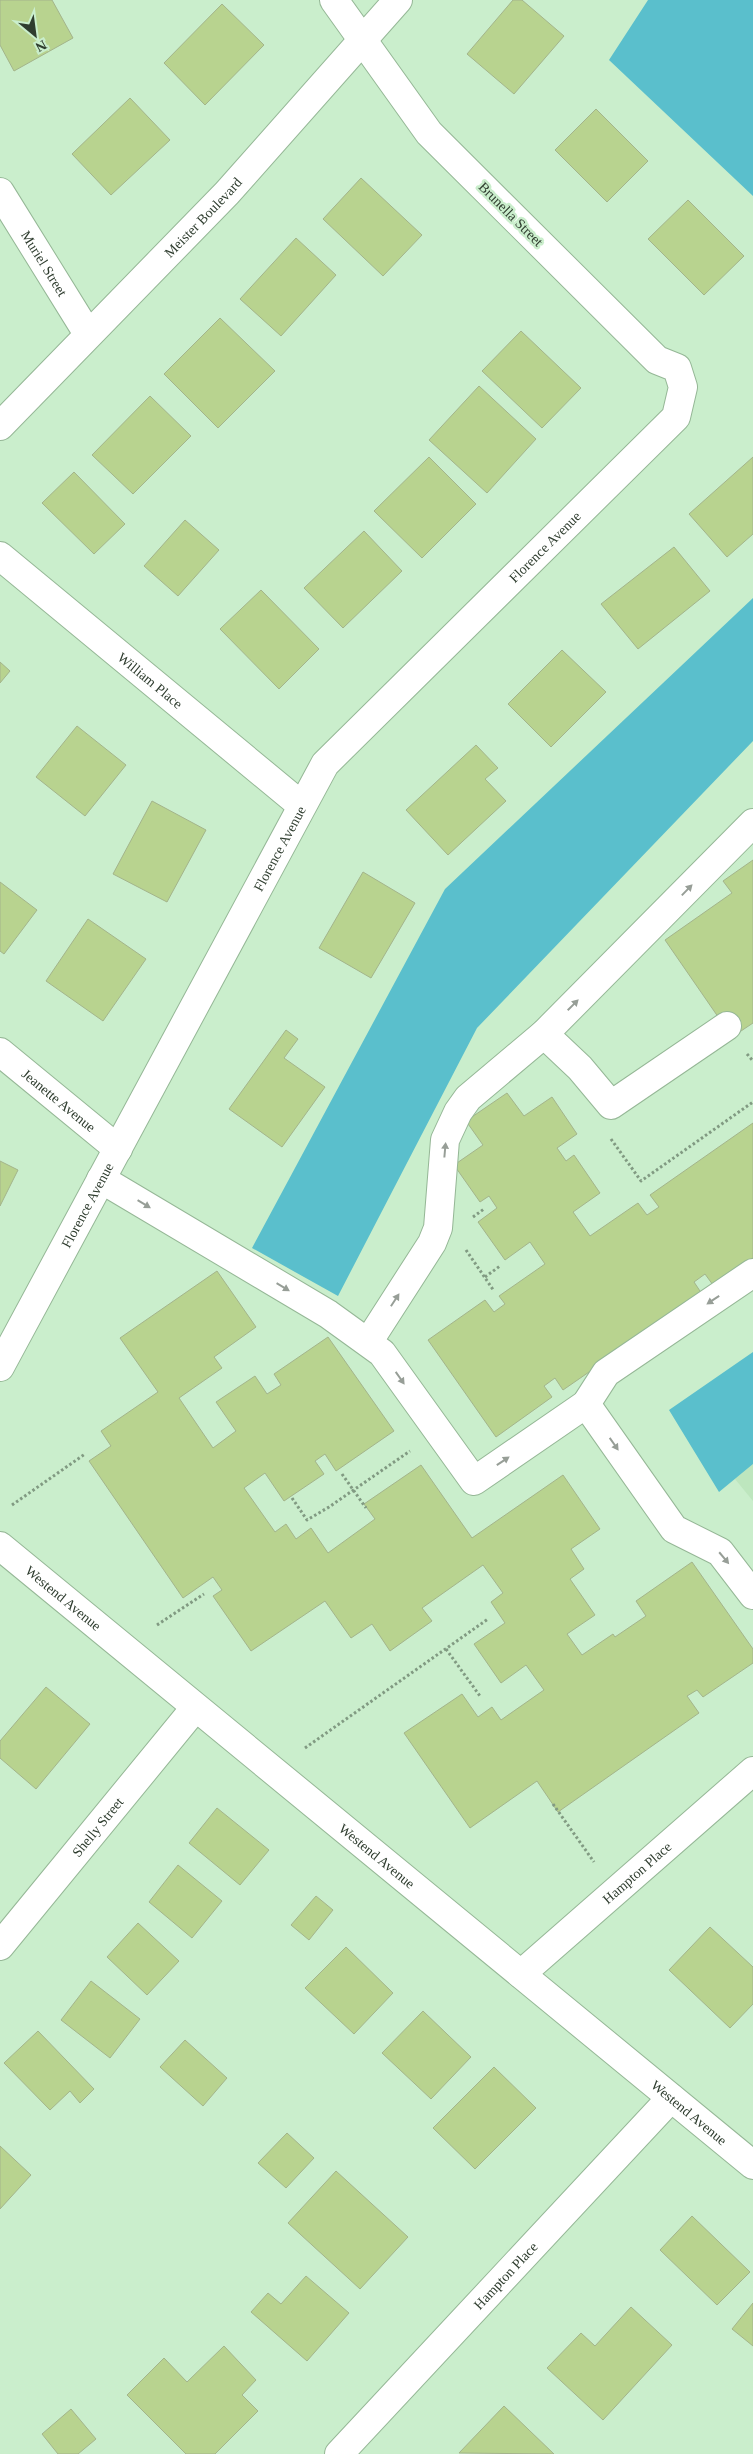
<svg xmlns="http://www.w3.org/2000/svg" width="753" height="2454" viewBox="0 0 753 2454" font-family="'Times New Roman',serif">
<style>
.built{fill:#bde6be}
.water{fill:#5abfcc}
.building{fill:#b8d38f;stroke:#a3b48b}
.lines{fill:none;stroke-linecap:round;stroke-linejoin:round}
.minor-casing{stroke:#95b796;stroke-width:30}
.path{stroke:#819a82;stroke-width:3;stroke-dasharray:2.5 2.5;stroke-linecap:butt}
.minor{stroke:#fff;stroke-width:28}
.oneway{fill:#979e97}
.labels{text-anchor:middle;stroke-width:5;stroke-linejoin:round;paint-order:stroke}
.street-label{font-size:14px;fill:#2f3d2f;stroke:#caeecc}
</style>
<rect width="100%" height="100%" fill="#caeecc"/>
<path class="built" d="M753,1464V1501L735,1479L719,1492Z"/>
<path class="water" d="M648,0H753V196L609,60Z
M753,598V741L477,1028L338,1296L252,1248L445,889Z
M753,1352V1464L719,1492L669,1410Z"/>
<path class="building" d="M0,0H52L73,38L14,71L0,45Z
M513,0H522L564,36L514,94L467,54Z
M222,4L264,45L205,105L164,63Z
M130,98L170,140L111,195L72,154Z
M596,109L648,161L607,202L555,150Z
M361,178L422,235L383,276L323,219Z
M688,200L744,256L704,295L648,239Z
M296,238L336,275L281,336L240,299Z
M220,318L275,371L218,428L164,374Z
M521,331L581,388L542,428L482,371Z
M479,386L536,439L487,493L429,440Z
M150,396L191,436L133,494L92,455Z
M429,457L476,504L422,558L374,511Z
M753,457V534L727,557L689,514Z
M74,472L125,524L94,554L42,503Z
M185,520L219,550L178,596L144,566Z
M364,531L402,571L343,628L304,588Z
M674,547L710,591L638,649L601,604Z
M261,590L319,649L279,689L220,629Z
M562,650L606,692L551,747L508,704Z
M0,662L10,671L0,683Z
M77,726L126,765L85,816L36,777Z
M476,745L498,768L485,779L506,801L448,855L406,810Z
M152,801L206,830L167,902L113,874Z
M753,860V1023L732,1037L665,940L732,893L723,881Z
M363,872L415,903L371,978L319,948Z
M0,882L37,910L4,954L0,951Z
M88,919L146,959L103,1021L46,981Z
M286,1030L298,1039L284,1058L325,1087L282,1147L229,1109Z
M507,1093L524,1116L552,1097L577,1134L557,1148L566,1161L574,1155L600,1193L573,1212L590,1236L638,1203L647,1215L659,1207L650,1195L753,1123V1258L713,1285L705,1274L694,1282L702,1294L563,1390L555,1378L544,1386L552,1397L496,1437L428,1340L485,1300L494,1312L505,1304L499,1296L545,1264L530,1242L505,1260L478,1222L497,1208L489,1196L480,1202L454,1165L483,1145L466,1121Z
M0,1161L18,1170L0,1206Z
M217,1271L256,1327L214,1357L222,1368L179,1398L213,1448L236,1431L216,1402L255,1376L267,1394L281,1385L274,1374L328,1337L394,1431L336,1471L325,1454L315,1461L324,1474L284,1501L265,1473L244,1488L275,1532L286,1524L296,1539L311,1528L328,1553L375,1519L364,1504L421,1465L472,1538L563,1475L600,1529L571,1549L584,1569L570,1579L595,1615L567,1634L582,1655L613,1634L615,1637L646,1616L636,1601L692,1562L753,1649V1663L703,1697L697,1690L687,1696L699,1713L558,1812L537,1781L470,1828L404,1733L462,1694L478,1717L492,1707L501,1720L544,1690L526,1665L501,1683L474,1644L505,1623L491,1602L503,1593L483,1565L422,1608L432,1621L390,1651L372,1624L351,1638L325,1601L251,1651L213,1596L222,1590L213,1577L183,1598L89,1461L111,1446L101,1431L158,1392L120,1338Z
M46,1687L90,1724L36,1789L0,1758V1741Z
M217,1808L269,1850L240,1885L189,1843Z
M178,1865L222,1901L192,1938L149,1902Z
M316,1896L333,1910L309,1940L291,1925Z
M138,1923L179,1961L147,1995L107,1957Z
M710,1927L753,1967V2004L730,2028L669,1970Z
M346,1947L393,1993L354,2034L305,1988Z
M91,1981L140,2019L110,2058L61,2020Z
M423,2011L471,2057L431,2099L382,2053Z
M38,2031L94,2089L80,2103L70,2091L50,2110L4,2063Z
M185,2040L227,2078L203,2106L160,2067Z
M494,2067L536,2108L475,2169L433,2128Z
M287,2133L314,2158L286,2188L258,2163Z
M0,2146L31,2175L0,2209Z
M336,2171L408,2237L360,2289L288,2223Z
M692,2216L750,2272L717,2305L660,2250Z
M306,2276L349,2313L307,2361L251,2312L268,2293L281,2304Z
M753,2303V2346L732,2329Z
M631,2307L672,2345L603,2420L547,2368L581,2333L595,2346Z
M224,2346L256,2380L242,2395L258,2411L215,2454H186L127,2395L164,2358L187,2382Z
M504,2406L554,2454L459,2453Z
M71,2409L96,2439L78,2454H58L42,2434Z"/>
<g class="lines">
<g class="minor-casing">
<g id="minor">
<path id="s1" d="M0,192L88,334"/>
<path id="s2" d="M0,426L227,193L398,0"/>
<path id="s3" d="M0,556L301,805"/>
<path d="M544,1034L580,1068L611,1105L727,1026"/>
<path id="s4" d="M0,1052L118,1149"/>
<path d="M101,1179L328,1314L382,1353L474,1481L586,1404L606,1373L753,1273"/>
<path d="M369,1341L432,1243L438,1228L445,1140L458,1112L468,1098L544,1034L753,823"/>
<path id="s5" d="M0,1367L325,764L676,417L683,387L677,368L657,360L429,133L334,0"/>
<path d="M586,1404L674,1529L720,1552L753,1595"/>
<path id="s6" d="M0,1546L753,2165"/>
<path id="s7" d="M0,1946L195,1708"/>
<path id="s8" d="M521,1974L753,1771"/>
<path id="s9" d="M339,2454L671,2098"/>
</g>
</g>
<path class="path" d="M747,1054L753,1061
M611,1139L641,1181L753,1102
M473,1217L484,1209
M466,1250L494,1291
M485,1277L500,1266
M342,1474L366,1508
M292,1498L307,1520L329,1507L410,1451
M12,1505L85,1454
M157,1625L204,1594
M446,1649L480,1696
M305,1748L488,1619
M553,1804L594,1862"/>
<use href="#minor" class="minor"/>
</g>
<defs><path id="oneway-solid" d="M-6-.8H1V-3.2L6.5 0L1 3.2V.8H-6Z" transform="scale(1.25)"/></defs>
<g class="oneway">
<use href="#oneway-solid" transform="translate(687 890) rotate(-46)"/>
<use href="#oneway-solid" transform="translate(573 1005) rotate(-45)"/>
<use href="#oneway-solid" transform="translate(445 1150) rotate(-85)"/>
<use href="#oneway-solid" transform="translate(144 1204) rotate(31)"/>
<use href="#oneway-solid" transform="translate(283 1287) rotate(31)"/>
<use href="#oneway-solid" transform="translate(395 1300) rotate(-57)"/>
<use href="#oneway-solid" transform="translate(713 1300) rotate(146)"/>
<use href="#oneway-solid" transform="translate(400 1378) rotate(55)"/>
<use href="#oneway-solid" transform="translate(614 1444) rotate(55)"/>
<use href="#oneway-solid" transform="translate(503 1461) rotate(-34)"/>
<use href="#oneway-solid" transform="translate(724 1558) rotate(50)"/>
</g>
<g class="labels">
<g class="street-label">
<text transform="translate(511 214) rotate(45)" y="5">Brunella Street</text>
<text dy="5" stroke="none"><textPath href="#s2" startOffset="291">Meister Boulevard</textPath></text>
<text dy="5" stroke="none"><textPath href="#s1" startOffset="84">Muriel Street</textPath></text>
<text dy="5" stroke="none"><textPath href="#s5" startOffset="994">Florence Avenue</textPath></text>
<text dy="5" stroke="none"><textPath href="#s3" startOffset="195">William Place</textPath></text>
<text dy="5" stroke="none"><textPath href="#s5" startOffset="589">Florence Avenue</textPath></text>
<text dy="5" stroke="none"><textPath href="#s4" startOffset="76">Jeanette Avenue</textPath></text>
<text dy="5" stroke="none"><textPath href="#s5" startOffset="184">Florence Avenue</textPath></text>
<text dy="5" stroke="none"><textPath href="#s6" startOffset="82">Westend Avenue</textPath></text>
<text dy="5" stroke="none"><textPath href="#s7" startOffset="154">Shelly Street</textPath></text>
<text dy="5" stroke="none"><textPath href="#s6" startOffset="488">Westend Avenue</textPath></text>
<text dy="5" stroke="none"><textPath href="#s8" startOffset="154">Hampton Place</textPath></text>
<text dy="5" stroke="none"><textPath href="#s6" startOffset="892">Westend Avenue</textPath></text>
<text dy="5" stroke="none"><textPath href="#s9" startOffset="244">Hampton Place</textPath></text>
</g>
</g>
<g transform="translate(35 35) rotate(151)" stroke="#caeecc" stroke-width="4" paint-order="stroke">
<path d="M0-4L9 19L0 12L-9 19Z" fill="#2f3d2f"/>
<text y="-8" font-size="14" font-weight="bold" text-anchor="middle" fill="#2f3d2f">N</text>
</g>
</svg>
